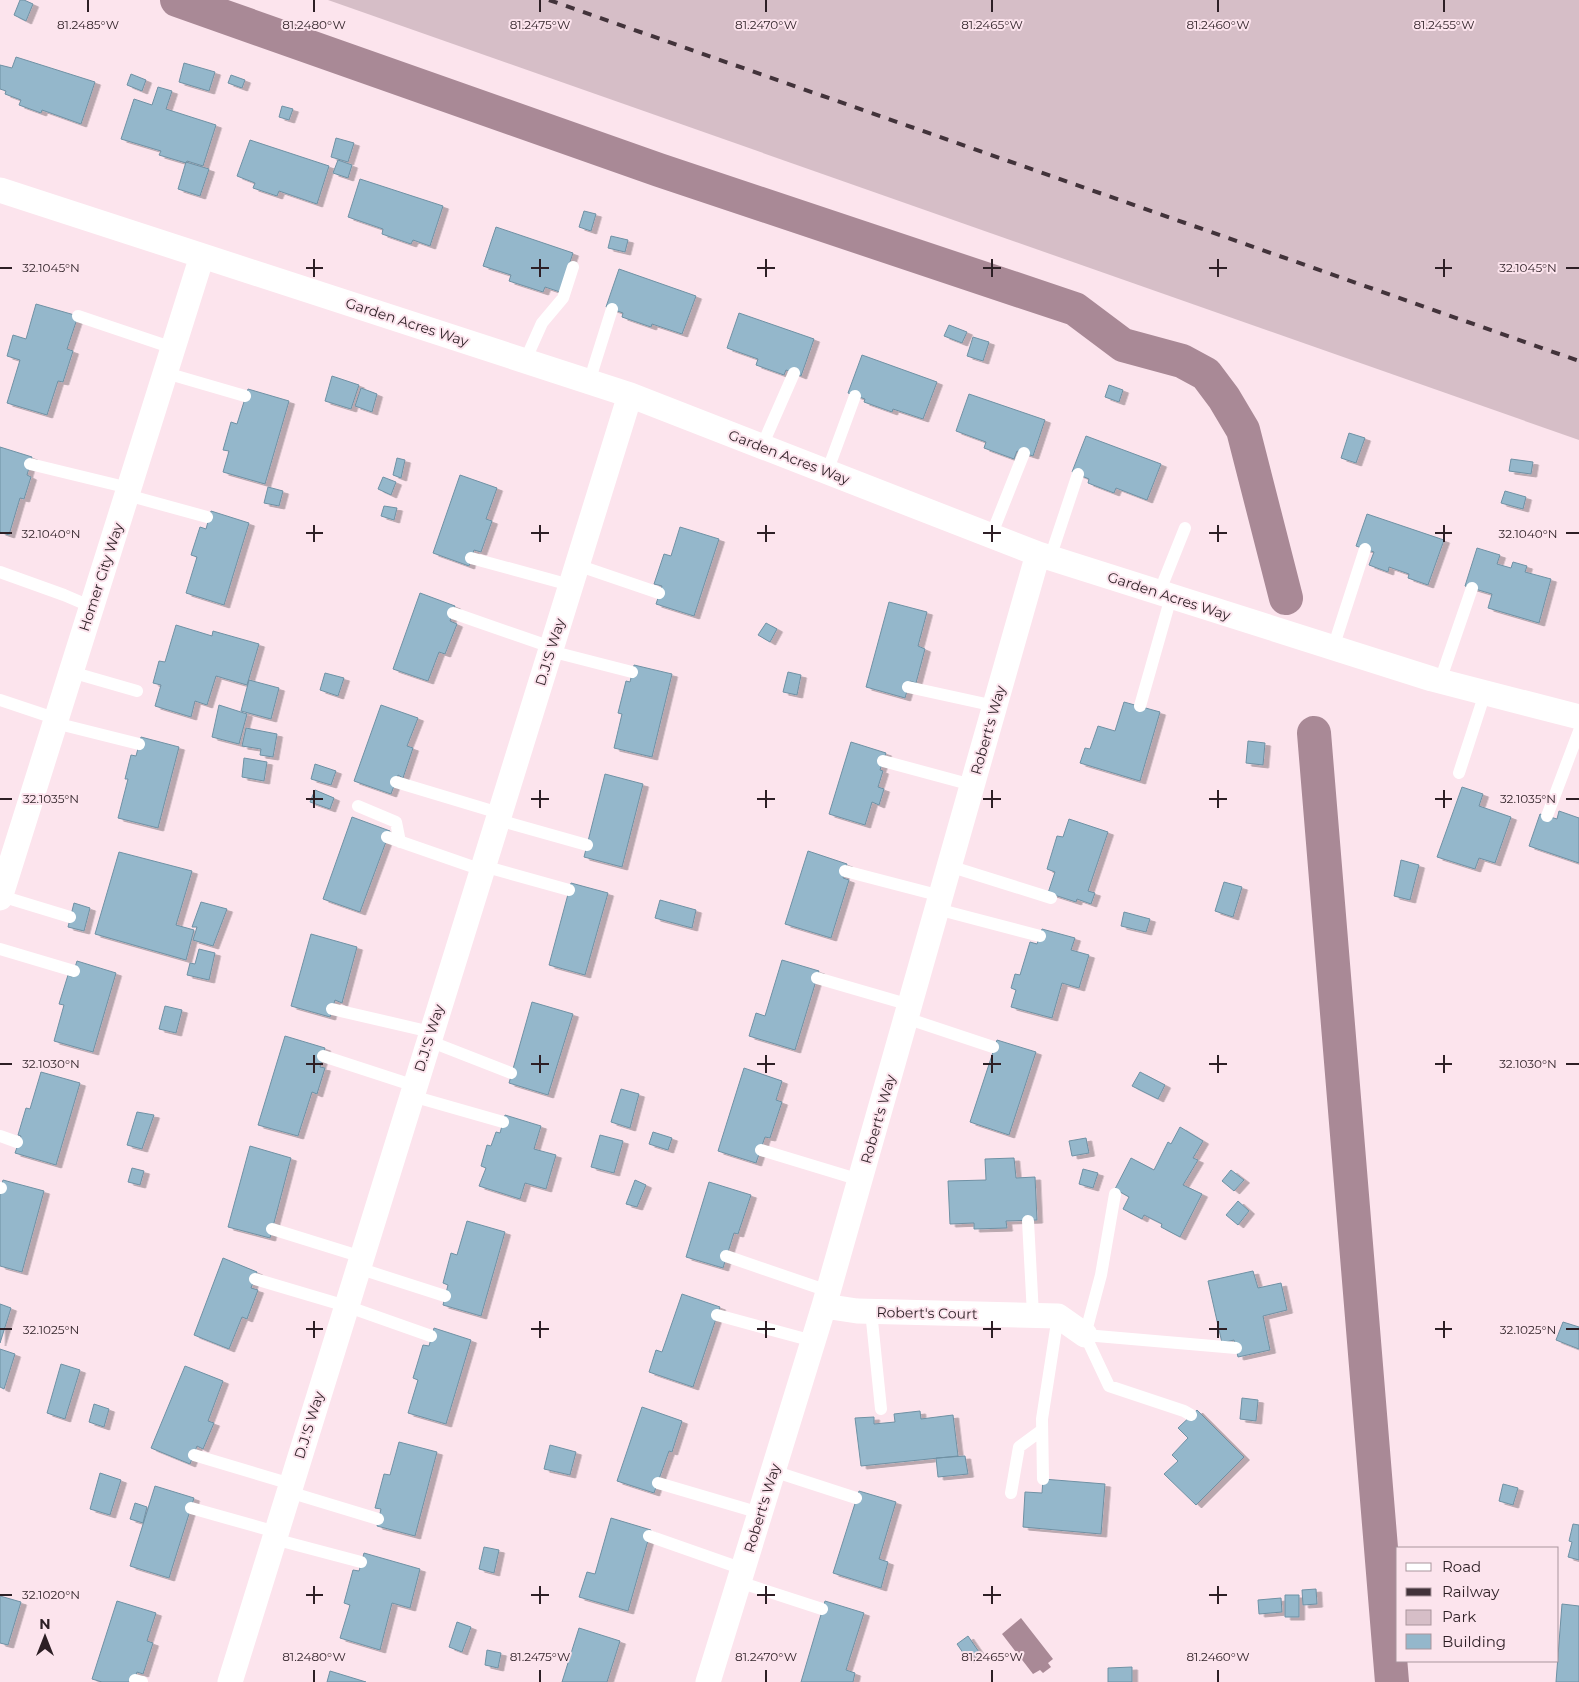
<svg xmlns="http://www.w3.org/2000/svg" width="1579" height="1682" viewBox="0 0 1579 1682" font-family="Montserrat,sans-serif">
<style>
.green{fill:#d6bec7}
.water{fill:#a98996}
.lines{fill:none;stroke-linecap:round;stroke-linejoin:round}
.canal{stroke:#a98996;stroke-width:34}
.building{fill:#94b7cb;stroke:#6f91a4;filter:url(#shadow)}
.lane{stroke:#fff;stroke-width:12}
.street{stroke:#fff;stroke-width:25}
.rail{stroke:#42333a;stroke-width:4;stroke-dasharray:9 9;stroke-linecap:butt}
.ticks{fill:none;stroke:#2d1f25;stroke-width:2}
.labels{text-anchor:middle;stroke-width:4;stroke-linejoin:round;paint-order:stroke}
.street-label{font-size:14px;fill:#2d1f25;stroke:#fce4ed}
.ticks-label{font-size:12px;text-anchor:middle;fill:#2d1f25;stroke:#fce4ed;stroke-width:4;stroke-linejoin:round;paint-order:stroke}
</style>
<defs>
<filter id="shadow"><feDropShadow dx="5.5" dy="3" stdDeviation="0" flood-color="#0004"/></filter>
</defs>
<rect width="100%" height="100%" fill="#fce4ed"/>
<path class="green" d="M328,0H1579V440Z"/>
<path class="water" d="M1021,1618L1053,1659L1048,1663L1051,1667L1043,1673L1040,1670L1033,1674L1002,1634Z"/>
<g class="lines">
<path class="canal" d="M177,0L659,170L1075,309L1123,345L1182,361L1206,374L1224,398L1243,430L1286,598
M1314,733L1392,1682"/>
</g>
<path class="building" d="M20,0H24L33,4L26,21L14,15Z
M16,57L95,82L81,124L42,110L41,113L19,105L21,100L5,94L6,91L0,89V65L12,68Z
M184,63L215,72L209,91L179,82Z
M131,74L146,80L142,91L127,85Z
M231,75L245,80L242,88L228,83Z
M158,87L172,91L166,109L216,125L203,166L187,161L186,163L159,155L161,151L121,139L134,99L152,105Z
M282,106L293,109L289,120L279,117Z
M336,138L354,143L348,162L331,157Z
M250,140L329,166L317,204L279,191L277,196L253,188L255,183L237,176Z
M338,160L352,165L348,178L333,173Z
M186,162L209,169L200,196L178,189Z
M360,179L443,206L430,246L413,240L411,244L382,234L383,229L348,217Z
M584,211L596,214L591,231L579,227Z
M496,227L573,253L560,292L545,287L543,292L509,281L511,275L483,266Z
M611,236L628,240L625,252L608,248Z
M619,269L696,296L682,334L652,324L651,327L622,317L623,313L606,307Z
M36,304L78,316L67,349L73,351L63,382L58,381L47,415L7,403L20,360L7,356L13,335L26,339Z
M739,313L814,339L801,376L786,370L784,375L756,365L758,359L727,348Z
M949,325L967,332L962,343L944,336Z
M973,337L989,342L983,361L967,356Z
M862,355L937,382L923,419L893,409L892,412L864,402L865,399L848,393Z
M332,376L359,385L351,409L325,401Z
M1109,385L1123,390L1119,402L1105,397Z
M361,388L377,394L372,412L355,406Z
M248,389L289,401L265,484L223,472L229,451L223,450L231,422L237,424Z
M969,394L1045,420L1033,456L1017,451L1014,459L984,448L986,442L956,431Z
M1349,433L1365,438L1356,463L1341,458Z
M1086,436L1161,464L1147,500L1116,488L1114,493L1088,483L1089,479L1072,472Z
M0,447L32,457L27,475L31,477L24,499L20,498L9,535L0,532Z
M397,458L405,460L401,478L393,475Z
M1511,459L1533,462L1531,474L1509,471Z
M460,475L497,488L486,519L492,521L481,552L474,550L469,566L433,553Z
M383,477L396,482L391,495L378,489Z
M268,487L283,491L279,506L264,503Z
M1505,491L1526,497L1523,509L1501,503Z
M384,506L397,508L394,520L381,516Z
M211,511L249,523L224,605L186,593L197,557L191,555L200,527L206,529Z
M1367,514L1444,540L1428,585L1408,578L1409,574L1389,567L1388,572L1369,565L1374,552L1356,546Z
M680,527L719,539L694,616L656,604L662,586L654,584L664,554L671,556Z
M1477,548L1500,555L1497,564L1511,568L1513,562L1527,566L1525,572L1551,579L1539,623L1488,608L1492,594L1465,586Z
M420,593L455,606L450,621L457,624L445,654L439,652L428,681L393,669Z
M889,602L927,612L918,646L925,649L916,683L910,681L905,698L866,687Z
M766,623L777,629L770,642L758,635Z
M176,625L212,636L213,631L259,644L247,685L216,676L207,705L195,701L191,717L155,706L161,685L153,683L159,661L165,662Z
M634,665L672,674L652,757L614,748L622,714L618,713L626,681L630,682Z
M788,672L801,675L797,695L783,692Z
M325,673L344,678L338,696L320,690Z
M249,680L279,688L271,719L241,711Z
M1124,702L1160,712L1140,781L1080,763L1085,748L1090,749L1098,726L1115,731Z
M219,705L247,714L239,744L212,737Z
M381,705L418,718L407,746L413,748L403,778L398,775L391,794L354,781Z
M246,728L277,734L273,757L260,755L261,749L242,746Z
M141,737L179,747L158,828L118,818L128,779H125L131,755L136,756Z
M1248,741L1265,743L1263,765L1246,763Z
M851,742L886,753L880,770L883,771L878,787L884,789L879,805L872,802L865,825L829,814Z
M244,758L267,762L264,781L242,777Z
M315,764L336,771L331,785L311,779Z
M605,774L643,784L622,867L584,857Z
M1462,787L1483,794L1479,806L1511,817L1495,863L1479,858L1475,869L1437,857Z
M315,790L334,798L330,809L310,802Z
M1559,811L1579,818V863L1529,846L1540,814L1557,819Z
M352,817L390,831L360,912L323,899Z
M1069,819L1108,832L1088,891L1095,893L1091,904L1077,899L1076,902L1048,893L1055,872L1047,869L1057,836L1063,837Z
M808,851L847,864L843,878L849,880L831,938L785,924Z
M119,852L192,871L176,925L194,930L186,960L95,934Z
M1401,860L1419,865L1410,900L1394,896Z
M1224,882L1242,887L1233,917L1215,911Z
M571,883L608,893L585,975L549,965Z
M660,900L696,910L692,928L655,918Z
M201,902L227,909L213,946L193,940L197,927H192Z
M74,903L90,908L84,931L68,927Z
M1124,912L1150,919L1146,932L1121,926Z
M1042,929L1075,938L1071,950L1089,955L1079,988L1062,983L1052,1018L1011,1007L1016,990L1011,988L1015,974L1020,975L1030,942L1037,944Z
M311,934L357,947L342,1003L335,1000L330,1017L291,1006Z
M199,949L215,953L209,980L187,975L190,963L195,964Z
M782,960L819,971L795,1050L749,1036L756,1013L765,1016Z
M77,961L116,973L93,1052L54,1041L64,1005L59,1004L68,975L72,977Z
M532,1002L573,1014L548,1095L509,1083Z
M165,1006L182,1010L176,1033L159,1029Z
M285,1036L325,1048L320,1067L325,1068L317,1094L312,1092L298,1136L258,1125Z
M997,1040L1036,1052L1009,1135L970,1122Z
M744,1068L782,1081L776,1100L782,1102L770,1138L765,1137L756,1163L718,1151Z
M41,1072L80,1083L56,1165L15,1153L21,1136L18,1135L26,1108L30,1109Z
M1140,1072L1165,1085L1158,1099L1132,1086Z
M621,1089L639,1094L630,1128L611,1122Z
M137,1112L154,1115L142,1149L127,1145Z
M505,1115L541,1126L534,1149L556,1155L546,1189L525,1183L520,1199L479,1186L486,1168L481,1166L487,1145L491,1146L496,1132L500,1133Z
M1180,1127L1203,1141L1193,1158L1198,1160L1183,1185L1202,1194L1180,1237L1161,1227L1162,1224L1144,1215L1142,1219L1123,1209L1129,1197L1115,1189L1131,1158L1154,1170L1168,1142L1171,1144Z
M653,1132L672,1138L668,1150L649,1144Z
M600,1135L623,1141L614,1173L591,1167Z
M1086,1138L1089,1153L1072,1156L1069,1141Z
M250,1146L291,1158L270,1238L228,1227Z
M1014,1158L1016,1178L1035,1177L1037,1220L1006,1221L1007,1228L974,1229V1223L950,1224L948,1181L986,1180L985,1159Z
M132,1168L144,1171L140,1185L128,1182Z
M1083,1169L1098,1173L1093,1188L1079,1184Z
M1231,1170L1244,1180L1234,1191L1222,1181Z
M3,1180L44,1191L22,1272L0,1266V1191Z
M635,1180L646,1185L637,1207L626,1204Z
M709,1182L751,1195L738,1234L734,1233L723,1268L686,1257Z
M1238,1201L1249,1211L1238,1225L1226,1215Z
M467,1221L505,1232L481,1316L443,1305L448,1285L443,1283L451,1253L457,1255Z
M223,1258L257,1272L251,1288L258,1290L247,1319L242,1317L229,1349L194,1335Z
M1253,1271L1258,1288L1281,1283L1287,1310L1263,1316L1270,1350L1238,1357L1234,1340L1222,1343L1208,1281Z
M682,1294L720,1307L693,1387L649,1372L656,1350L662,1352Z
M0,1304L11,1308L0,1343Z
M1563,1322L1579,1327V1349L1556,1340Z
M434,1328L471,1340L446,1424L408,1413L418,1380L413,1378L423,1345L429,1346Z
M0,1349L15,1354L4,1389L0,1387Z
M61,1364L80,1370L65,1419L47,1413Z
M185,1366L223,1381L208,1421L214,1423L203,1449L197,1446L190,1464L151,1448Z
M1242,1398L1258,1400L1256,1421L1240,1419Z
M94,1404L109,1409L104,1427L89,1422Z
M642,1407L682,1421L672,1452L669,1451L654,1493L617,1481Z
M1197,1410L1244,1457L1196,1505L1164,1474L1178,1461L1172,1455L1188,1438L1178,1428Z
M920,1411L921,1419L953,1415L958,1456L861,1466L855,1418L874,1417V1424L895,1422L894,1414Z
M399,1442L437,1452L415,1536L377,1526L381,1509L375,1508L384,1474L390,1475Z
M550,1445L576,1452L570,1475L544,1469Z
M965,1456L968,1474L938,1477L936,1458Z
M100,1473L121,1480L110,1515L90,1509Z
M1043,1479L1105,1484L1101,1534L1023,1527L1025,1492L1042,1493Z
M1503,1484L1518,1488L1513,1505L1499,1501Z
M155,1486L194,1498L169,1578L130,1566Z
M859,1491L896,1502L879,1559L888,1562L881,1588L833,1573Z
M135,1503L147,1507L143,1523L130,1519Z
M611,1518L651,1530L628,1611L579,1597L587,1572L595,1574Z
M1573,1524L1579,1525V1560L1568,1557L1572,1542L1569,1541Z
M484,1547L499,1550L494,1573L479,1569Z
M364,1553L420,1569L410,1608L392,1603L380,1650L340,1638L350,1605L344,1603L353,1570L359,1571Z
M1316,1589L1317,1604L1303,1605L1302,1590Z
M1285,1595H1299V1617H1285Z
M0,1596L21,1602L8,1645L0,1643Z
M1281,1598L1282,1612L1259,1614L1258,1600Z
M117,1601L156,1613L147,1641L153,1643L143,1674L137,1672L134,1682H102L92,1679Z
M825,1601L864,1613L846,1670L855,1673L853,1682H801Z
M1562,1604L1579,1606V1682H1556Z
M457,1622L471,1627L462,1652L449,1647Z
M579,1628L620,1641L607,1682H562Z
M968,1636L979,1652L968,1660L957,1644Z
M487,1650L501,1653L498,1668L485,1665Z
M1132,1667V1682H1108V1668Z
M330,1671L366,1682H327Z"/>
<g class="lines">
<path class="lane" d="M78,316L173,348
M525,361L542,323L563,298L573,267
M166,373L245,396
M589,382L612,309
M762,446L794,373
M30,464L129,488
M827,472L855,396
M127,495L207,517
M991,536L1024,453
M471,558L570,585
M1050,558L1078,474
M577,565L659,593
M0,572L64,595L92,607
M1159,593L1185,528
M453,613L551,647
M1333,648L1365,549
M550,651L632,672
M71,672L137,691
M1440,681L1472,588
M908,687L995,706
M0,700L57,719
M1140,706L1171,597
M55,723L139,744
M883,761L972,785
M1459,773L1485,693
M396,782L499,813
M358,806L396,822L400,842
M1547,816L1579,731
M498,820L587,845
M387,837L482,870
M483,866L569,890
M949,866L1051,898
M845,871L941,896
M1,896L70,917
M937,909L1040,936
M0,949L74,971
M817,978L910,1005
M332,1009L431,1032
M906,1018L993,1047
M429,1041L511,1073
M323,1056L415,1086
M412,1096L503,1122
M0,1136L17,1142
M761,1150L860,1180
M0,1188H1
M1115,1194L1101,1275L1085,1335L1109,1386L1184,1411L1191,1415
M1028,1221L1033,1315
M272,1229L362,1257
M726,1256L828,1291
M358,1268L445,1296
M255,1279L346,1306L431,1336
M871,1311L881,1409
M717,1315L813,1341
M1085,1335L1236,1348
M194,1455L291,1484
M773,1471L856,1498
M1043,1479L1042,1419L1058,1316
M658,1483L760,1513
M289,1492L378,1519
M1011,1493L1019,1447L1042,1430
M191,1508L276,1532
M649,1536L743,1569
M274,1539L361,1562
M739,1582L822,1609
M135,1680L142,1682"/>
<path class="street" d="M0,190L630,395L1038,554L1432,679L1579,717
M0,898L202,256
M824,1306L857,1311L1058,1316L1085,1335
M230,1682L630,395
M708,1682L824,1306L1038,554"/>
<path class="rail" d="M549,0L1579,361"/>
</g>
<path class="ticks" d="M88,0V12M314,0V12M540,0V12M766,0V12M992,0V12M1218,0V12M1444,0V12M314,259V277M540,259V277M766,259V277M992,259V277M1218,259V277M1444,259V277M0,268H12M306,268H323M531,268H549M757,268H775M983,268H1001M1209,268H1227M1435,268H1452M1566,268H1579M314,525V542M540,525V542M766,525V542M992,525V542M1218,525V542M1444,525V542M0,533H12M306,533H323M531,533H549M757,533H775M983,533H1001M1209,533H1227M1435,533H1452M1566,533H1579M314,790V808M540,790V808M766,790V808M992,790V808M1218,790V808M1444,790V808M0,799H12M306,799H323M531,799H549M757,799H775M983,799H1001M1209,799H1227M1435,799H1452M1566,799H1579M314,1055V1073M540,1055V1073M766,1055V1073M992,1055V1073M1218,1055V1073M1444,1055V1073M0,1064H12M306,1064H323M531,1064H549M757,1064H775M983,1064H1001M1209,1064H1227M1435,1064H1452M1566,1064H1579M314,1321V1338M540,1321V1338M766,1321V1338M992,1321V1338M1218,1321V1338M1444,1321V1338M0,1329H12M306,1329H323M531,1329H549M757,1329H775M983,1329H1001M1209,1329H1227M1435,1329H1452M1566,1329H1579M314,1586V1604M540,1586V1604M766,1586V1604M992,1586V1604M1218,1586V1604M0,1595H12M306,1595H323M531,1595H549M757,1595H775M983,1595H1001M1209,1595H1227M314,1670V1682M540,1670V1682M766,1670V1682M992,1670V1682M1218,1670V1682"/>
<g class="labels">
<g class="street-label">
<text transform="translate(407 322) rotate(18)" y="5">Garden Acres Way</text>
<text transform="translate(789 457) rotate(21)" y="5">Garden Acres Way</text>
<text transform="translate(101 577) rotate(-72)" y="5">Homer City Way</text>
<text transform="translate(1169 596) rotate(18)" y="5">Garden Acres Way</text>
<text transform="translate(550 652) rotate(-73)" y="5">D.J.'S Way</text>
<text transform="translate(988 730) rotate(-74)" y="5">Robert's Way</text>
<text transform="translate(429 1038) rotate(-73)" y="5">D.J.'S Way</text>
<text transform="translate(878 1119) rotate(-74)" y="5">Robert's Way</text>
<text transform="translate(927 1313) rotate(1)" y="5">Robert's Court</text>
<text transform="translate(309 1425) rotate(-73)" y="5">D.J.'S Way</text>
<text transform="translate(762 1508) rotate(-73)" y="5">Robert's Way</text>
</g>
</g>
<g class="ticks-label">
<text x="88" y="29">81.2485°W</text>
<text x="314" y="29">81.2480°W</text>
<text x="540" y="29">81.2475°W</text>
<text x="766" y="29">81.2470°W</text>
<text x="992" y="29">81.2465°W</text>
<text x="1218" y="29">81.2460°W</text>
<text x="1444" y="29">81.2455°W</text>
<text x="51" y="272">32.1045°N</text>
<text x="1528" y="272">32.1045°N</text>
<text x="51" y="538">32.1040°N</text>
<text x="1528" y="538">32.1040°N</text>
<text x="51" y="803">32.1035°N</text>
<text x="1528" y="803">32.1035°N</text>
<text x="51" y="1068">32.1030°N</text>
<text x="1528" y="1068">32.1030°N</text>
<text x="51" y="1334">32.1025°N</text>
<text x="1528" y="1334">32.1025°N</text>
<text x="51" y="1599">32.1020°N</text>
<text x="314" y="1661">81.2480°W</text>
<text x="540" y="1661">81.2475°W</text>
<text x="766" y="1661">81.2470°W</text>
<text x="992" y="1661">81.2465°W</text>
<text x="1218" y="1661">81.2460°W</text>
</g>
<rect x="1396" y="1547" width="162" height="115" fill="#fce4ed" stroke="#a9959d"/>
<rect x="1406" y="1563" width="25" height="8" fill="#ffffff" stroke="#a9959d"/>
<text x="1442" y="1572" font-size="15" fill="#2d1f25">Road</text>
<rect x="1406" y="1588" width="25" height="8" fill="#42333a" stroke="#a9959d"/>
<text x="1442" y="1597" font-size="15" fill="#2d1f25">Railway</text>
<rect x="1406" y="1610" width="25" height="15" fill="#d6bec7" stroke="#a9959d"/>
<text x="1442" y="1622" font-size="15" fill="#2d1f25">Park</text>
<rect x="1406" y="1634" width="25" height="15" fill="#94b7cb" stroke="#a9959d"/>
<text x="1442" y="1647" font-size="15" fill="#2d1f25">Building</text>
<g transform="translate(45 1637)" stroke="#fce4ed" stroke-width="4" paint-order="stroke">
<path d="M0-4L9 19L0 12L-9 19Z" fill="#2d1f25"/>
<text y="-8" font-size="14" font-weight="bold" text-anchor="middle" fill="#2d1f25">N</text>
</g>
</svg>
